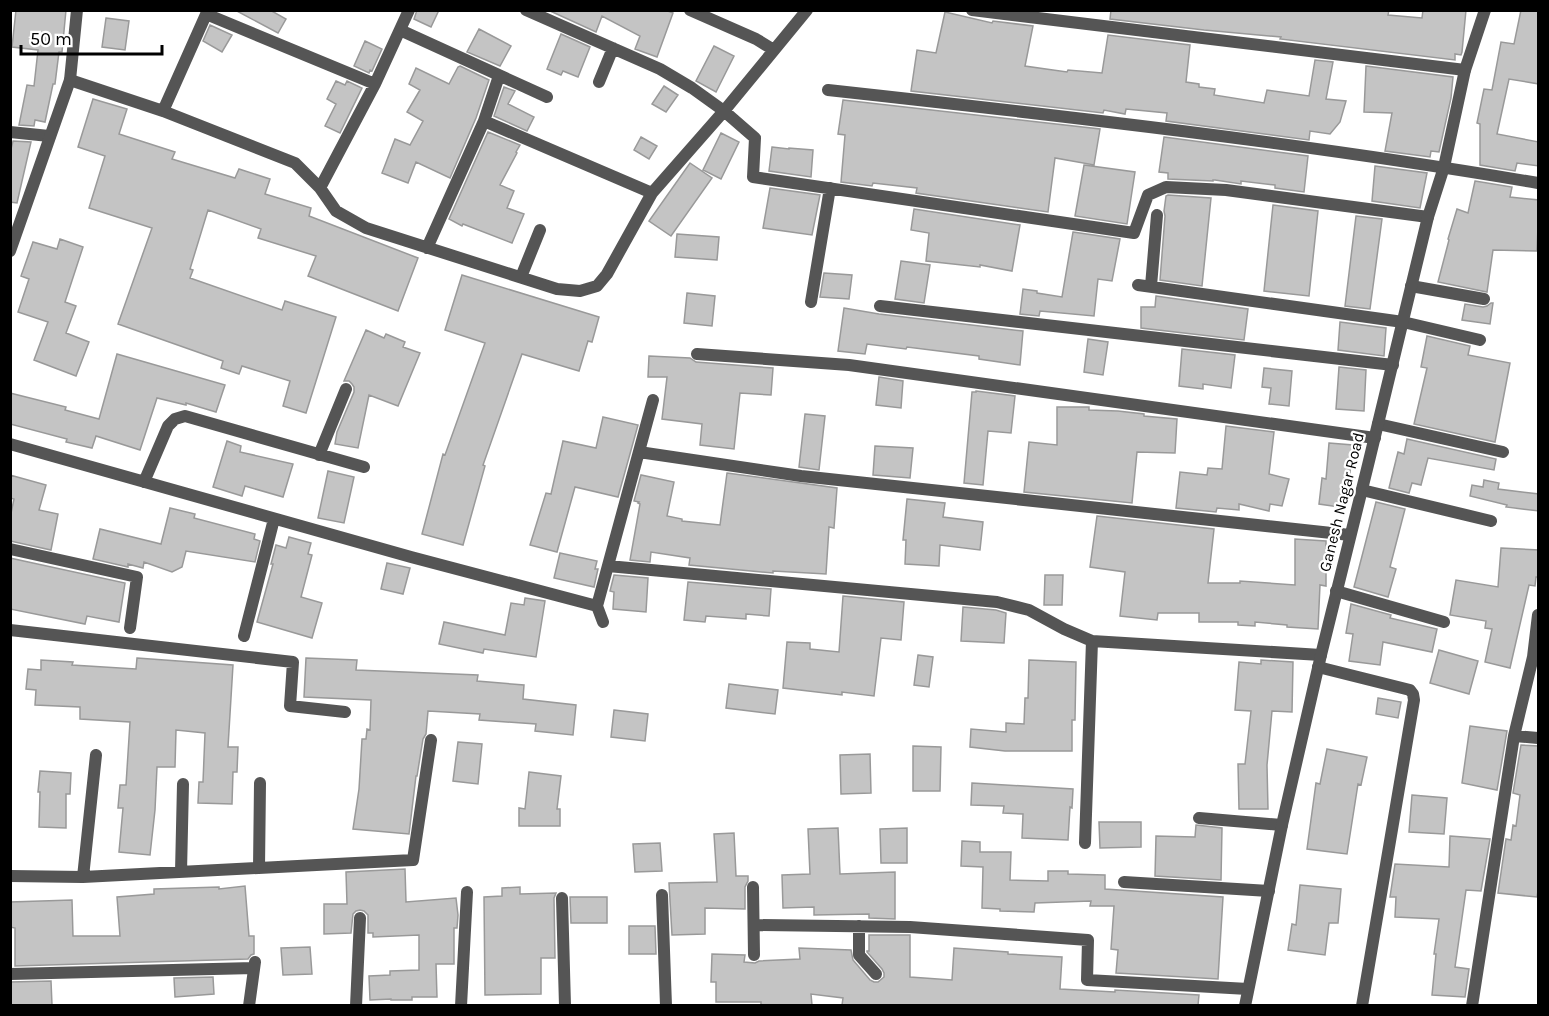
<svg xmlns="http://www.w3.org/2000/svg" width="1549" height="1016" viewBox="0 0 1549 1016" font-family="Karla,sans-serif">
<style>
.building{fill:#c4c4c4;stroke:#999;stroke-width:1.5}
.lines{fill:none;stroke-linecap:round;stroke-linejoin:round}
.minor{stroke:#555;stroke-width:12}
.tertiary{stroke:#555;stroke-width:12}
.labels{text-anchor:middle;stroke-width:4.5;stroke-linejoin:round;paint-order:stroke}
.street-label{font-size:16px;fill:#000;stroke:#fff}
</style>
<rect width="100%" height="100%" fill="#fff"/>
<path class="building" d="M16,10H66L62,52H59L55,84H53L45,122L35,120L34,126L19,125L27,85L34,86L38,50L12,47Z
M235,10H270L286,19L278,33Z
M417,10H439L431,27L414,19Z
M548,10H665L673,13L657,57L635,49L640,36L602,16L596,32Z
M1111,10H1389L1388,15L1422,18L1423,10H1466L1462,52L1461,55L1455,54V60L1280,39L1281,37L1204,30L1110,19Z
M1521,10H1539V84L1509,79L1497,134L1539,142V166L1517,163L1515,171L1480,165V124L1477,123L1484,89L1492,90L1501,42L1514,44Z
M945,12L992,23L993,21L1033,26L1025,66L1067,72L1068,70L1102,73L1108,35L1190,45L1186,82L1199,84V87L1215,89L1214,95L1264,103L1267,90L1309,96L1315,60L1333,62L1326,99L1346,101L1340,122L1330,134L1310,131L1309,140L1166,121L1167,113L1126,109L1125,114L1104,110L1103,113L911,91L917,50L936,53Z
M106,18L129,21L125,50L102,47Z
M210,25L232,35L222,52L203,41Z
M479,29L511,46L500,66L467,52Z
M561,34L590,47L578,77L563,71L561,75L547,69Z
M365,41L382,49L372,71L370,70L369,73L354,66Z
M714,46L734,56L716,92L696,81Z
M460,66L489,80L476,118L450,178L416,162L408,183L382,173L395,139L410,145L423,121L407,112L420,90L409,84L416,68L449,84L458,67Z
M1366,66L1453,77L1451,98L1439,152L1431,151L1430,157L1385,151L1392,113L1364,112Z
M336,81L345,85L347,81L362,88L340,133L325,126L336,104L327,99Z
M664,86L678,95L666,112L652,104Z
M504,87L515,91L508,104L534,117L527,131L494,116Z
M93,99L127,109L119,134L175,152L172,159L235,178L239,169L270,179L265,194L311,208L309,216L418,258L398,311L308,276L316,256L258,238L261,229L208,210L190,269L193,270L190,278L282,310L285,301L336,317L306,413L283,406L290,381L242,366L239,374L221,368L223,361L118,324L152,228L89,208L105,156L78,147Z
M843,100L1100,129L1094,165L1055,158L1048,212L916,193L917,188L873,183L872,186L841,182L845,135L838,134Z
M488,132L520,145L516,152L517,153L500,185L514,191L507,208L524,214L512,243L463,224L462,226L449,219Z
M721,133L739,142L721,179L703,170Z
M641,137L657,146L649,159L634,150Z
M1164,137L1308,156L1304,192L1275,188V185L1241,181V184L1215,180H1213V181L1168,179V173L1159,172Z
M13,141L31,142L17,203L10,202V153Z
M772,147L789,149V148L813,150L811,177L769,171Z
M690,163L712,178L671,236L649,221Z
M1084,165L1135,172L1127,224L1075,216Z
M1375,166L1427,173L1420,208L1372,201Z
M1475,181L1512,187L1510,197L1539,200L1537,251L1493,250L1487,292L1438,282L1449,240L1448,239L1457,209L1468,213Z
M770,188L820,195L812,235L763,228Z
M1168,195L1211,198L1202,286L1160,280L1165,216L1164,211L1166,196Z
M1273,205L1318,211L1309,296L1264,291Z
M914,209L1020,225L1012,271L980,265V267L926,261L929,233L911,230Z
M1356,216L1382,219L1370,309L1345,306Z
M1073,232L1120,239L1112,281L1098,279L1094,316L1040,311L1039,316L1020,314L1023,289L1037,291V293L1062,297Z
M677,234L719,237L717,260L675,257Z
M60,239L83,247L65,302L76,306L66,333L89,342L76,376L34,360L48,322L18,312L29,279L21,276L33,242L57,249Z
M901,261L930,265L924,303L895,299Z
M824,273L852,275L849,299L820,297Z
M462,275L599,317L592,342L588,341L579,371L522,354L483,465L485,466L463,545L422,534L443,454L445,455L485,343L445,330Z
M687,293L715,296L712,326L684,323Z
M1156,296L1248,309L1244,340L1141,328V307H1155Z
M1491,303H1493L1490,324L1462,320L1465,304L1483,307L1487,306Z
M844,308L879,314L1023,331L1020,365L979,359V356L907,347L906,349L867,344L865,354L838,351Z
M1340,322L1386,328L1384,356L1338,350Z
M366,330L384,338L386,334L405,342L403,347L420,353L398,406L369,395L358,448L335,444L337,432L354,392V387L352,384L349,381H344Z
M1427,336L1470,346L1468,355L1510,363L1495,442L1414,424L1427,368L1421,367Z
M1088,339L1108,342L1103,375L1084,372Z
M1182,349L1235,355L1231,388L1203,384V389L1179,386Z
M117,354L225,385L216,412L186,403V405L157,398L140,450L96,436L92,448L66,442L67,439L10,424V393L66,407L65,410L99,419Z
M649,356L690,358L696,362L773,368L771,395L740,393L734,449L700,445L702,424L662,419L667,377H648Z
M1339,367L1366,370L1364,411L1336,409Z
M1264,368L1292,371L1289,406L1269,404L1271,388L1262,387Z
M879,377L903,381L901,408L876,405Z
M976,391L1015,396L1011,433L988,431L983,485L964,483L972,392H976Z
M1057,407H1089V410L1118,411L1144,414V416L1177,419L1175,453L1137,452L1132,503L1024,492L1029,442L1057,445Z
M805,414L825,416L819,470L799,467Z
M603,417L638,425L618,497L575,487L557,552L530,545L546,493L551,494L563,441L596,448Z
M1226,426L1274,432L1269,474L1289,479L1282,506L1270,504L1269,511L1239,504V510L1217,508L1216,512L1176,508L1180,472L1207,475L1208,468L1222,469Z
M1407,439L1496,459L1494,470L1428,458L1421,485L1412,483L1409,493L1389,488L1398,452L1404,454Z
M227,441L241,446L240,452L293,464L283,497L245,486L242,496L213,487Z
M1329,443L1353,445L1346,508L1319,504L1322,478L1326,479Z
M875,446L913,448L910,478L873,475Z
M328,471L354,477L344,523L318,518Z
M727,473L837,488L834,528L829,527L826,574L773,571V573L689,565L690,558L651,552L650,562L630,560L640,504L638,503L639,502L634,501L641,475L674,482L667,516L682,519V521L720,525Z
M10,475L46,485L39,510L58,514L51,550L10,541V518L14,499L10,498Z
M1484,480L1499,483L1498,489L1539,494V511L1506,507L1507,505L1470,496L1472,485L1483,487Z
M907,499L945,503L943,517L983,522L980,550L940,545L939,566L905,564L906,540H903Z
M1376,502L1405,509L1390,567L1396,569L1388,597L1354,587Z
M170,508L195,514L194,518L255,534L254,539L260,541L255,562L186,551L182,567L172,572L144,562L143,568L128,564V567L93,559L100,529L161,544Z
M1097,516L1214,529L1208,583H1240V581L1295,585V539L1326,541V586L1320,585L1318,629L1287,627V625L1255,622V626L1238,625V622H1199V613H1158L1157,620L1120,616L1125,572L1090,567Z
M289,537L311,543L308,554L312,555L301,597L322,603L312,638L257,622L273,564H271L276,545L286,548Z
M1501,548L1539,550V577H1536L1535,586L1529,585L1510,668L1485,662L1492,629L1485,628L1486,621L1450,615L1456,580L1498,587Z
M560,553L597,561L595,569H598L594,587L554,578Z
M10,558L125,583L119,622L87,616L85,624L10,609Z
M387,563L410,568L403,594L381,589Z
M614,575L648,578L646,612L613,609L614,592L610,591Z
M1045,575H1063L1062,605H1044Z
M688,582L771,589L769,616L746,614V619L706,616L705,622L684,620Z
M843,596L904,602L901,640L881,638L874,696L842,692V695L783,688L787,642L810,643V649L839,652Z
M525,598L545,601L536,657L484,649L483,653L439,644L444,622L505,635L511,603L524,605Z
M1351,604L1391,615L1390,618L1437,629L1432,652L1383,642L1380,665L1349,661L1353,634L1346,633Z
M963,607L996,610L1006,613L1004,643L961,641Z
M1439,650L1478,661L1469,694L1430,683Z
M918,655L933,657L929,687L914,685Z
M137,658L233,665L228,747H238L237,772H233L232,804L198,803L199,782H203L205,733L176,730L175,767H157L155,810L150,855L119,852L123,808H118L120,785H126L130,722L80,719V707L35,705L36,690L26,689L28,669L41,670V660L73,662L72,665L136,669Z
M306,658L357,660L356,670L478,675L477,681L524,685L523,699L576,705L573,735L535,731L536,724L479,720L480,714L428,711L426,734L423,739L417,776H416L409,834L353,829L359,789L362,739H366L367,729L370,730L371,700L304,697Z
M1029,660L1076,662L1075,720H1072V751H1005L970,747L971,729L1006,732V723L1024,724L1025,698H1028Z
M1261,660L1293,662L1292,712L1272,711L1267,765L1268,809H1239L1238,764H1245L1251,711L1235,710L1239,662L1261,664Z
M729,684L778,690L775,714L726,708Z
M1378,698L1401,702L1398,718L1376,714Z
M614,710L648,714L645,741L611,737Z
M1470,726L1507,731L1497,790L1462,783Z
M458,742L482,744L478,784L453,781Z
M1521,745L1539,746V884L1537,897L1498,893L1506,839L1511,840L1513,825L1516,826L1520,795L1513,793Z
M913,746L941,747L940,791H913Z
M1327,749L1367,757L1361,785L1358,784L1347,854L1307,849L1316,783L1320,784Z
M870,754L871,793L841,794L840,755Z
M40,771L71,773L70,794H66V828L39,827L40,792H38Z
M529,772L561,776L557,809H560V826H519V808L525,809Z
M972,783L1073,789L1072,808L1070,807L1068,840L1022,838L1023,814L1003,813L1004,806L971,805Z
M1412,795L1447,798L1444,834L1409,832Z
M1099,822H1141V847L1100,848Z
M1196,825L1222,828L1221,880L1155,876L1156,836L1195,837Z
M838,828L840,874L895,872V919L869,918V914L814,915V907L783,908L782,875L810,874L808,829Z
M907,828V863H881L880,829Z
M734,833L736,876H748V881L745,887V909L705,908V934L672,935L669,883L717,882L714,834Z
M1450,836L1490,839L1481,891L1466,890L1455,967L1469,969L1465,997L1432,995L1436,954H1434L1439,919L1395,917L1396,897H1390L1395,864L1449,867Z
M962,841L980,842V852H1011L1010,880L1048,881V871H1068V874L1105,875V889L1223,897L1218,979L1116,973L1118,950L1111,949L1114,906H1090L1091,901L1035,903L1034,912L1000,911V909L982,908L983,867L961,866Z
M660,843L662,871L635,872L633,844Z
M405,869L406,902L456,898L458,915L457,928H454V964H436L437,997H412V1000H391V999L370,1000L369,976L390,975V971L419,970V935L373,937V933H368V915L364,911L360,910L356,911L353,914L351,933L324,934V904H347L346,872Z
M1300,885L1341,889L1338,923H1329L1325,955L1288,950L1292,924L1296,925Z
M245,886L249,936H254V954L251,955L248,959L15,966V928L10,927V902L72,900L73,936H120L117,897L154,894V889L219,887V889Z
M520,887V894L556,893L554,898L555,958H541V994L485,995L484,897L502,896V888Z
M570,897H607V923H571Z
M629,926H655L656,954H629Z
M869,935H910V977L952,980L954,948L1008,952V954L1062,957L1060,989L1115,992V990L1199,995L1198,1005H842L843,998L811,994L812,1005H761V1002H716V982H711L712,954L745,955L744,962L755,963L759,961L800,959L799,948L851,950L853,960L870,980L874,982H878L884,977V973L882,969L867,952V951H869Z
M310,947L312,974L283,975L281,948Z
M213,977L214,994L175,997L174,978Z
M51,981L52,1005H10V982Z"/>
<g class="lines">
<path class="minor" d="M526,10L660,69L692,88L724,111L755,138L753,177L1134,233L1148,195L1166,187L1226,190L1428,217
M690,10L756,39L774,50
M972,10L1465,70
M206,14L375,84
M400,30L547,97
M70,80L163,111L295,163L320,188L336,211L366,228L557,289L580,291L597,286L607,274L652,193L724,111L807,10
M599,82L613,48
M828,90C1065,116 1303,143 1538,183
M163,111L208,10
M484,121L652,193
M10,132L49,136
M320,188L375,84L409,10
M427,248L484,121L499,76
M521,277L540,230
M1138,285L1403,322L1480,340
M1151,286L1157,215
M1411,286L1484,299
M811,302L830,188
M880,306L1393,365
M697,354L849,365L1375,438
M1378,424L1503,452
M10,444L411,557L597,606
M639,452L801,476L1350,535
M319,455L346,389
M144,482L168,426L175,419L185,416L364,467
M1362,490L1491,521
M10,549L137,577L130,628
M608,566L997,602L1029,610L1064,629L1092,641L1321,655
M1336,591L1444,622
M603,622L597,606L653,400
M10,630L293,662L290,706L345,712
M244,636L274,519
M1318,667L1410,690L1413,694L1414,700L1362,1006
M1514,736L1538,738
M1199,818L1282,825
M1085,843L1092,641
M259,868L260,783
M181,872L183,784
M10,876L83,877L413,860L431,740
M83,877L96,755
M1124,882L1269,891
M753,887L754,955
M662,895L666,1006
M562,898L565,1006
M754,925L910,927L1088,940L1087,980L1248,989
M859,926V955L876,974
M10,974L254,968
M249,1006L255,962
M356,1006L360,918
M461,1006L467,892
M1472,1006L1514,736L1533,657L1538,615"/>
<path class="tertiary" d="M10,251L70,80L77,10
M1245,1006L1282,825L1321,655L1368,465L1428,217L1444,167L1465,70L1485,10"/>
</g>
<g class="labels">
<g class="street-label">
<text transform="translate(1341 502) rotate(-76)" y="6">Ganesh Nagar Road</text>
</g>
</g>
<rect width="1549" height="1016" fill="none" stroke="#000000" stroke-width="24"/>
<path d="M21 45v9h141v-9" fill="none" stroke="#000000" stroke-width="3"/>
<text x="30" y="45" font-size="18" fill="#000000" stroke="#ffffff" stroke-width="4.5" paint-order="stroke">50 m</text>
</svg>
